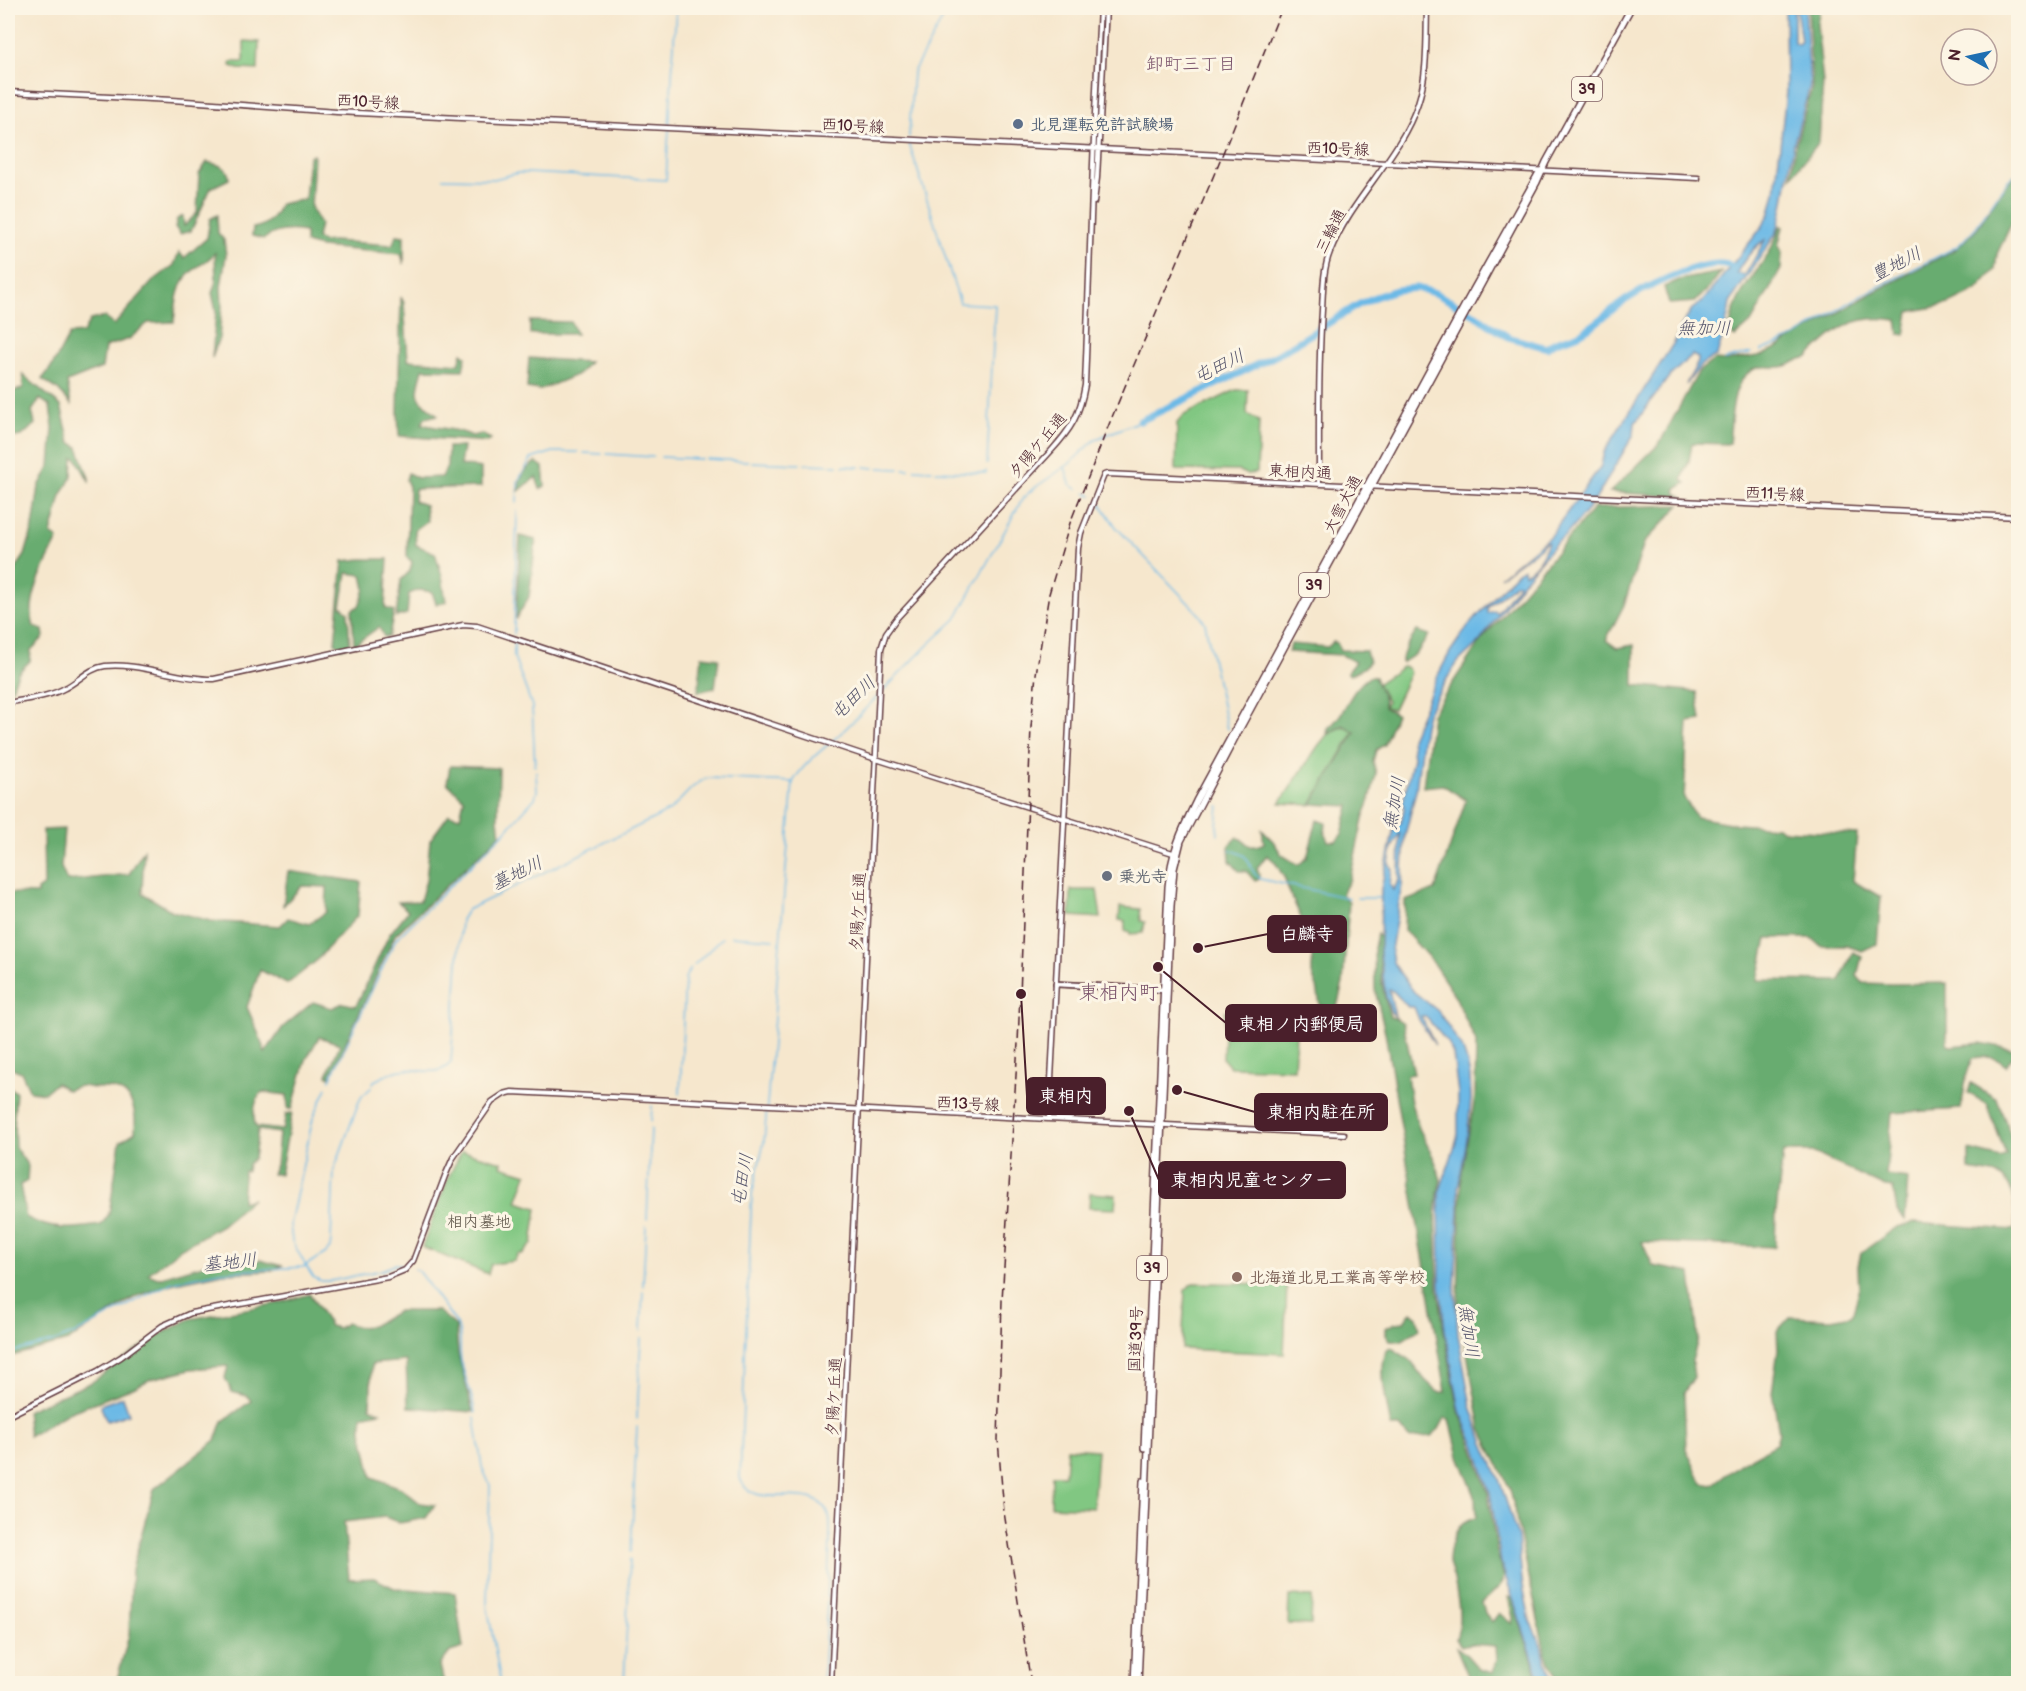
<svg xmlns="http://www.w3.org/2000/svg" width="2026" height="1691" viewBox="0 0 2026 1691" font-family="'Balsamiq Sans','Klee One',sans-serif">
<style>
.green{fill:#81c782;stroke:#667356;stroke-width:1.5}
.forest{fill:#68ac70;stroke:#59664e;stroke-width:1.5}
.water{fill:#6cb9e6;stroke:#5b6c88;stroke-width:1.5;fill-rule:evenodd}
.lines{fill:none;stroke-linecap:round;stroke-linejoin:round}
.stream{stroke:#6cb9e6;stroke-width:1.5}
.river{stroke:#6cb9e6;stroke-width:7}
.tertiary-casing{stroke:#643d43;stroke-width:7}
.secondary-casing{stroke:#643d43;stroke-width:8}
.trunk-casing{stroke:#643d43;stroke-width:8}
.tertiary{stroke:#fff;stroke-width:4}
.secondary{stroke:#fff;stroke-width:4.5}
.trunk{stroke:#fff;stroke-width:5}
.rail{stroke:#4a1f2b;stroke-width:1.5;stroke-dasharray:9 4.5;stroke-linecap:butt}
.service-dot{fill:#5c6f8a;stroke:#fcf5e5;stroke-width:2}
.worship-dot{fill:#6b7280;stroke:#fcf5e5;stroke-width:2}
.education-dot{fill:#8d6e63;stroke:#fcf5e5;stroke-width:2}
.labels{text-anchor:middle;stroke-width:6;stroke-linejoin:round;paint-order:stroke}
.shield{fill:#fcf5e5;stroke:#7f5f63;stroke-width:1.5}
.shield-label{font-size:15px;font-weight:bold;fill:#4a1f2b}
.street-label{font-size:16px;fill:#4a1f2b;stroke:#fcf5e5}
.service-label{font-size:16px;font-weight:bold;fill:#4e5e75;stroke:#fcf5e5;text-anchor:start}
.worship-label{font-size:16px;font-weight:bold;fill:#5b616d;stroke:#fcf5e5;text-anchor:start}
.park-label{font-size:16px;fill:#5a5145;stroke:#fcf5e5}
.education-label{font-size:16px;font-weight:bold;fill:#785e54;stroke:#fcf5e5;text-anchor:start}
.neighbourhood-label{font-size:18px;fill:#785069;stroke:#fcf5e5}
.water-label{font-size:18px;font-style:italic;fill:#56556c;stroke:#fcf5e5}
.quarter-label{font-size:20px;fill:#785069;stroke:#fcf5e5}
.leader{fill:none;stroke:#4a1f2b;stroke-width:2}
.callout-dot{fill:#4a1f2b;stroke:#fcf5e5;stroke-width:2}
.callout{fill:#4a1f2b;stroke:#4a1f2b;stroke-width:2}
.callout-label{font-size:18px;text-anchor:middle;font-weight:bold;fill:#fff}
</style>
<rect width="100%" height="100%" fill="#fcf5e5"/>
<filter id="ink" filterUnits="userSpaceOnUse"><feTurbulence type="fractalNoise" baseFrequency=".0167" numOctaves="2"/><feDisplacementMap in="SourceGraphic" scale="12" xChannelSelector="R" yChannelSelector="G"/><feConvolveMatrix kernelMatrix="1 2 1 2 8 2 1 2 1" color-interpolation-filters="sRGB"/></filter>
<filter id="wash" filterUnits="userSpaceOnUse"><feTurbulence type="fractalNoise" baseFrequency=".008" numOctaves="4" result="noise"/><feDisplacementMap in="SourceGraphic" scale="24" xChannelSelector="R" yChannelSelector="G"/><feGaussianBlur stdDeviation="1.35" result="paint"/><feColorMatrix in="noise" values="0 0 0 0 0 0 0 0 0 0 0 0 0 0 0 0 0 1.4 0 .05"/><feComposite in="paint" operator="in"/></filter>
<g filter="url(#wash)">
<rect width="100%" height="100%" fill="#f6e7cd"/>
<path class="green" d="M244,41L259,42L258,70L238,69L230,65L231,62H244Z
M1236,390H1248L1247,414L1259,421L1257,473L1247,474L1238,471L1176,470L1177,423L1184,415Z
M1402,667L1408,668L1410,673L1393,709L1385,707L1387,701L1377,684Z
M1343,726L1354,732L1311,805L1280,803L1318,746L1326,736Z
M1071,890H1097L1101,918L1070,916Z
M1120,907L1140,909L1141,921L1145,922L1143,933L1130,934L1129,931H1125V921L1119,920Z
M1225,1011L1297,1014L1294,1069L1230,1067L1223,1059Z
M462,1151L502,1162L501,1166L527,1174L517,1202L537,1208L532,1244L523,1254H518L514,1261L491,1264L488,1274L422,1247L449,1176Z
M1090,1193L1116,1195L1115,1209L1089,1208Z
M1193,1283L1287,1284L1284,1354L1182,1349L1185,1290Z
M1067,1448L1097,1450L1093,1508L1051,1506L1052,1475H1065Z
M1289,1596L1312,1597L1311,1625L1288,1624Z"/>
<path class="forest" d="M1808,8H1820L1817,24L1823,83L1819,142L1791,177L1796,143L1812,87Z
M314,155L311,207L320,224L317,238L322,242L332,241L392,245L397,235L404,236V264L401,254L320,247L305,243V232C292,229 275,230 264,239L252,236L253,228C267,226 275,217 280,204L305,199L309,156Z
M207,162C218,165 229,166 229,179L211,188L191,231L180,234L175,227L177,219L183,216L184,226L197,213L199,174Z
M2018,173V210L1997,254L1995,270L1976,291L1949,304L1909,312L1905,335L1899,334L1897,320C1854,313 1836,329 1807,358C1798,358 1794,364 1786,366C1777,369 1766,365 1757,368C1729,378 1732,420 1729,444L1692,443L1689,461L1682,480L1686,483L1676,489L1677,494L1683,497L1610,492L1659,444L1699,371L1714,360L1726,361L1764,355L1872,293L1956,249L1978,227L2005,185Z
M217,215L218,233L224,240L226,255L221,287L222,306L219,338L212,358L216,311L212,293L216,281L215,253C207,262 197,266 189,274C176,287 176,305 174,322L148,323L129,339L105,347L102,368L67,382L71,404L58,390L42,379C55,365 60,350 70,334L83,333L90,320L104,317L114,325L153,281L174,265L179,252L184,258L207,238L210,219Z
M1781,225L1783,227L1778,246L1782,253L1781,269L1751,323L1735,337L1730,333C1730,302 1751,280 1767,256C1773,246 1777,235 1781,225Z
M1721,272L1709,288L1695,302L1669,304L1664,287L1679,280Z
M401,297L404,303L408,360L459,364L462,353L466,356L463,370L423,369C415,397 415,398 438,415L425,418L422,424C438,429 457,428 472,436L481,434L491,439L488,442L399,436L398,412Z
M530,321L571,322L576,334H530Z
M529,358L589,362L579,374L540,390L527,388Z
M23,375L61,406L70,442L78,447L89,478V481L76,458H73L72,476L61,496L51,534L58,539C46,564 25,598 34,627L43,630L44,637L31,650L30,661L18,673L8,699V607L15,570L25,555L33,527L39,486L50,466L53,428L50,406L40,399L32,411L35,424L22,436L8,438V393L23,388Z
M448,447H463L460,465L481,468V487L415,489L414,501L425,505L427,521L415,530L416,545L435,553L442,576L446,602L436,604L432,592L419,590L409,594L407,614L396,617L401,580L410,571L412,562L407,557L409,487L406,480L408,473L418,478L442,477L447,466Z
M536,462L543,467L545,486L540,489L536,477L519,491C518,479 526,467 536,462Z
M1680,505L1644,543L1624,605L1606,640L1617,648L1634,645V685L1697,692L1701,720L1688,722L1684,798L1696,817L1736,824L1777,827L1782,830L1857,834L1853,881L1881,897L1877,944L1862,951L1847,946H1821L1812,938H1767L1758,980L1840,981L1853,952L1862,956L1857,976L1863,983L1891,984L1947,983V1043L1951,1046L1981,1043L2016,1050L2006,1066C1995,1056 1988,1056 1973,1058L1967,1073L1961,1109L1892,1113L1886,1175L1908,1178L1905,1220L1897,1211L1893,1188L1885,1187L1812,1152H1783L1776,1212L1775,1247L1642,1242L1653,1266L1691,1273L1698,1339L1692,1361L1694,1377L1684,1393L1686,1449L1702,1483L1712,1485L1740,1464L1776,1444L1779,1432L1772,1392L1778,1350L1777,1331L1790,1317L1831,1319L1852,1315L1859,1292L1858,1266L1861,1253L1897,1227L1914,1223L2015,1230C2015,1213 2016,1183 1998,1176C1990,1172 1978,1172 1969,1170V1150L2001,1158L2006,1155L1987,1104L1968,1093L1971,1083L1997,1099L2018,1154V1683H1559L1545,1652L1510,1489L1481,1429L1458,1305L1461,1177L1475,1097L1476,1042L1455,996L1431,960L1404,930L1405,901L1435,890L1466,800L1443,785L1423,787L1432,714L1479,643L1594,508Z
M520,536L536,540L529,597L516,619Z
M362,559H388L385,608L394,611L389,636L384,637L379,627L354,645L352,610L359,606L365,589L362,575L347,573L341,606L348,612L350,646L341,648L335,643L343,561Z
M1417,631L1429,635L1417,653L1402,663C1401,652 1411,640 1417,631Z
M1333,642L1337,643L1340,650L1366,651L1369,662L1365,667L1350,675L1347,672L1355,662L1342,655L1288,652L1291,644L1328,647Z
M702,656L719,658L715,688L698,692Z
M1369,677H1375C1377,687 1386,696 1384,707L1396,714L1384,745L1376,750L1373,761L1376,774L1369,803L1364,815L1350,879L1342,894L1349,902L1343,983L1337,1007L1329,1008L1320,1005L1317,987L1312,974V951L1308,933L1288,889L1285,879L1275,862L1267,855L1257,868L1259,875L1258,880L1255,881L1246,871H1239L1230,861L1229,845L1237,837C1250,843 1247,851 1264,843L1262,830L1273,841L1282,855L1298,865L1307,858L1317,820L1326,823L1325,833L1328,841H1336L1342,834L1349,806L1312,804L1355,732L1343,725L1327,734L1328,728C1346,715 1348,691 1369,677Z
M450,766L499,768L498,819L500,835L395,935L330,1077L327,1075L340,1044L319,1037L306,1060L292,1109H288L287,1095L262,1092C254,1101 252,1116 256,1127L283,1130L286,1114L292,1113L280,1174H272L276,1165L279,1133L258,1130L254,1158L248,1164L247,1171H244L242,1202L252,1199L222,1225L180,1249L148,1274L158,1278L213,1262L246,1263L260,1260L282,1266L270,1271L223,1273L171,1284L135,1297L68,1341L8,1357V1087L16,1092L14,1117L15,1147L28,1166L27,1181L20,1185L26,1217C53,1232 72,1229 101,1225L109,1214L120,1142L135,1132C137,1101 128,1085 95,1088C90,1088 86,1086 81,1086C76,1086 71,1089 67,1090L56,1083L44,1093L30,1091L21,1072L8,1066V893L37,894V890L44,885L43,830L64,829L61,867L67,881L129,874L144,850L142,893L172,911L211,921L280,926L288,918L309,924L326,912L327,887L302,886L283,906L288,871L361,882L358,915L315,962L287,984L260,970L247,1007L259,1035L265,1053L283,1027L313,1002L332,1008L343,1003L356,1006L389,935L408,911L398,902L420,901L426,880L430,840L449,814L460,817L464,799L447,783Z
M1377,934L1380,937C1378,965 1382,990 1390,1017L1396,1018L1403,1023L1414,1074L1407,1075L1411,1103L1419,1128L1435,1161L1441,1180L1438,1193L1436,1216L1438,1286L1444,1331L1459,1411L1473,1446L1488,1493L1497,1552L1504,1577L1499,1587L1482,1603L1485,1613L1492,1622L1499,1613L1512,1624L1513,1618L1508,1597L1512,1598L1540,1683H1503L1501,1677L1496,1679L1495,1683H1471L1456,1647L1465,1653L1479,1669L1493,1673L1497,1660L1496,1646L1469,1644L1461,1646L1456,1639C1462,1619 1458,1599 1454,1579C1453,1573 1449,1567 1449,1561C1450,1541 1456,1522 1476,1517L1475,1496L1459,1456L1450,1419L1445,1418L1439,1429L1431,1436L1409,1438L1400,1427H1391C1388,1409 1375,1360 1390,1347L1409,1359L1425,1380L1438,1392H1446L1385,1032L1375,990L1374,948Z
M310,1294L330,1326L338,1328L346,1323L357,1327L372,1326L398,1311H438L456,1326L458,1353L473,1412L408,1407L406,1361L372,1364L370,1407L380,1412L362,1416V1431L372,1477L401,1488L420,1503L435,1505L426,1518L400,1523L385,1517L344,1522L349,1579L374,1578L394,1588L455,1593L463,1648L450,1652L440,1665L444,1683H116L129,1635L132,1569L154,1489L216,1440L223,1421L251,1401L247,1396L232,1392L225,1378L228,1366L191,1369L151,1379L133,1388L68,1413L29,1436L26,1411L92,1382L155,1337L190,1319L274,1304Z
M1411,1312L1417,1317L1420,1329L1401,1341L1390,1340L1386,1334V1328L1395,1323L1404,1322Z"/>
<path class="water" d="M1785,8L1794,9V42L1798,44L1801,41L1796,8H1805L1810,86L1794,143L1783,207L1777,232L1730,302C1728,320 1723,337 1717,355L1702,364L1686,384L1698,362V358L1692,355L1668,378L1635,423L1634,434L1594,502L1567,534L1554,545L1525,579L1480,641L1458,662L1448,677L1427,713L1424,725L1416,790L1405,836L1402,885L1391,950L1393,962L1400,973L1414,992L1438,1011L1462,1047L1467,1062L1470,1076L1471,1099L1467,1139L1458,1189L1459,1208L1455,1288L1458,1335L1471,1406L1483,1441L1499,1479L1518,1538L1522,1580L1530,1621L1540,1642L1553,1683H1541L1501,1563L1490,1493L1475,1445L1460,1411L1445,1330L1440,1285L1439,1193L1454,1149L1458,1134V1093L1453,1054L1448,1043L1425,1016H1421L1435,1045L1419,1020L1414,1007H1408L1393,991L1389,990L1395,1016L1391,1012L1386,998L1380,954L1381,889L1395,823H1401L1404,809L1403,802L1413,758L1411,738L1437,677L1450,652L1468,626L1517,572L1524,568V573C1536,569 1544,553 1548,542H1545L1540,548L1500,577L1550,536L1601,466L1604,452L1675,341L1681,326L1692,309L1702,302L1762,227L1770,213L1775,192L1786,92ZM1765,240L1745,275L1737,273C1741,264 1755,245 1765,240ZM1516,583H1519L1518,585L1497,613L1495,611L1488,613V607ZM1400,833L1399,880L1393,890L1390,885L1392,869L1389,864L1392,848Z
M123,1397L129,1414L107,1421L100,1405Z"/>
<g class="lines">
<path class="stream" d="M909,137L913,72L949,8
M909,143L960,303L995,305L987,464
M443,178L494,179L518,173H526L666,180L676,8
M1761,351L1795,337L1857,298L1958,246L1976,227L2007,181L2018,172
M1724,360L1751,353
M584,453L602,454
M607,454L653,457
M661,457L701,459
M706,459L748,461
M752,462L800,464
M805,464L838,465
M843,466L860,467
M865,467L874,468
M1065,467L1070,484L1077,489
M879,468L899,469
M904,469H909
M914,469L932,470
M936,471L986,473V471
M1086,493L1092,495
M1099,501L1116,527L1200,615L1205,623L1227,729
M517,503L518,481L531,459L553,452H578
M514,634L517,511
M514,641V657L532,706L535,766
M881,693L927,646L956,619L1023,498L1033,489L1069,464L1096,439L1140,421
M1218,835L1217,826L1219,806
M1230,850C1256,856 1245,868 1260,879L1349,898
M1357,898H1380
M731,936L774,939
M694,965L722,938
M330,1080L396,939L503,834L535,798L537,791L536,771
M373,1084L374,1081C383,1077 392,1071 401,1070C418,1067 439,1079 451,1062L461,920L467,910L669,811C683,800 691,783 709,778L793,782
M327,1088L313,1118L290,1224L292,1241L306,1266L313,1277L321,1281H331L382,1270L396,1264L403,1266
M680,1094L685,978L690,969
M651,1122L652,1106
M647,1219L651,1128
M415,1269L418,1271L457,1324C462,1336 459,1349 461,1361C465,1379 473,1395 475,1413
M643,1286L646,1226
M641,1331L643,1292
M8,1353L56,1341L81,1331L141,1298L173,1282L221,1272L303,1267L326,1253L330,1248L331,1240L334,1170L358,1104L362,1096L372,1087
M475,1418L482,1467L490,1485L487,1604L501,1684
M637,1419L641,1338
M631,1552L637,1427
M624,1684L630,1559
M823,1684L830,1540C830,1532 831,1523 829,1516C817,1477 751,1515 740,1478L751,1212L752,1194L764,1142L793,782C804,762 824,749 840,734C853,722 865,709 878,696"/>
<path class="river" d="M1140,421L1277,355L1358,305L1375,297L1396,290L1416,288L1435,293L1472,313L1508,337L1547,348C1555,339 1568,340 1579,334C1593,327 1604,316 1616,307C1638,290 1695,262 1722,264C1726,264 1731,266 1735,267"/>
</g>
</g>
<g filter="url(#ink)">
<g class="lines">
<g class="tertiary-casing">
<path id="tertiary" d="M8,92L172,100L337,112L1698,178
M1094,202L1097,178L1106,8
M1319,484C1319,426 1318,368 1322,310C1323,291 1323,269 1330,252C1350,200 1401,156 1418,103C1428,73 1426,39 1427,8
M8,703C26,699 49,697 65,688C79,681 89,668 105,666C138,662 179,680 214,679L434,631L463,625L477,626L876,759L1176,854
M1049,1119L1078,548L1081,533L1104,475L1107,474L2018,517
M8,1416L98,1371L121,1357L162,1326L191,1313L388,1277L405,1270L413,1261L445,1176L453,1158L492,1102L504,1094L512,1092L1344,1134
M831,1684L881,649L886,633L896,619L1051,451C1071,429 1080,415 1085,385C1090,259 1093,133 1100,8"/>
</g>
<g class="secondary-casing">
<path id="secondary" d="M1056,984L1167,990"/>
</g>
<g class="trunk-casing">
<path id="trunk" d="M1144,1448L1168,887C1171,853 1181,831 1196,801L1468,299L1538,174
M1134,1684L1143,1481
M1138,1684L1171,906L1174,869L1181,841L1235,738L1537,182L1546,162L1631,8"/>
</g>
<use href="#tertiary" class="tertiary"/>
<use href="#secondary" class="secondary"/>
<use href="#trunk" class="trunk"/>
<path class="rail" d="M1031,1684L1004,1512L998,1440L1002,1300L1018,1043L1031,727L1036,674L1049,594L1070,523L1110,422L1216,170L1282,8"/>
</g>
</g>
<circle class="service-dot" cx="1018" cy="124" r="6"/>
<circle class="worship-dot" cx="1107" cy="876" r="6"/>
<circle class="education-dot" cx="1237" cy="1277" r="6"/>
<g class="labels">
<g class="shield">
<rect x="1572" y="77" width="30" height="24" rx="4.5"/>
<rect x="1299" y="573" width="30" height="24" rx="4.5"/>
<rect x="1137" y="1256" width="30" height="24" rx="4.5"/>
</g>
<g class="shield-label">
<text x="1587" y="94">39</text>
<text x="1314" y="590">39</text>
<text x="1152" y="1273">39</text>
</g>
<g class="street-label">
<text transform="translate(368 101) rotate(3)" y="6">西10号線</text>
<text transform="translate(853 125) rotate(3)" y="6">西10号線</text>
<text transform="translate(1338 148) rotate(2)" y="6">西10号線</text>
<text transform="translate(1330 231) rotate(-63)" y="6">三輪通</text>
<text transform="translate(1037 445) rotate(-50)" y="6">夕陽ケ丘通</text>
<text transform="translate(1300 471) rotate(3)" y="6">東相内通</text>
<text transform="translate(1775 493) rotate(3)" y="6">西11号線</text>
<text transform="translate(1342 504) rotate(-62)" y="6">大雪大通</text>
<text transform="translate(857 912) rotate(-87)" y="6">夕陽ケ丘通</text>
<text transform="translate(968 1103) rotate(3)" y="6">西13号線</text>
<text transform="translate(1135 1339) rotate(-88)" y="6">国道39号</text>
<text transform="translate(833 1397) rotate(-87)" y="6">夕陽ケ丘通</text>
</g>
<g class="service-label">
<text x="1030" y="130">北見運転免許試験場</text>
</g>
<g class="worship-label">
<text x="1119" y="882">乗光寺</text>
</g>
<g class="park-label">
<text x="479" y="1227">相内墓地</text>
</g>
<g class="education-label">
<text x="1249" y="1283">北海道北見工業高等学校</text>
</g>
<g class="neighbourhood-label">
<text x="1191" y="70">卸町三丁目</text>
</g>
<g class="water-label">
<text transform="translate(1896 264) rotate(-27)" y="6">豊地川</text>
<text x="1704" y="334">無加川</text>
<text transform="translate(1219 366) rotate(-26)" y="6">屯田川</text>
<text transform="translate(853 698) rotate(-44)" y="6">屯田川</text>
<text transform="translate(1394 803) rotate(-80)" y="6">無加川</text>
<text transform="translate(517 873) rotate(-26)" y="6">墓地川</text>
<text transform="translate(742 1180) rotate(-80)" y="6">屯田川</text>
<text transform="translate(230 1262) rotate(-6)" y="6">墓地川</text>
<text transform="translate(1469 1331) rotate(82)" y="6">無加川</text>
</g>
<g class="quarter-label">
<text x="1119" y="999">東相内町</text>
</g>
</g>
<path class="leader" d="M1198 948L1268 934M1158 967L1226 1023M1021 994L1027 1096M1177 1090L1255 1112M1129 1111L1159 1180"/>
<g class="callout-dot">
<circle cx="1198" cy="948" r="6"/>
<circle cx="1158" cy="967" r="6"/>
<circle cx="1021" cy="994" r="6"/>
<circle cx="1177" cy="1090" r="6"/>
<circle cx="1129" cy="1111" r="6"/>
</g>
<g class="callout">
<rect x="1268" y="916" width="78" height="36" rx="6"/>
<rect x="1226" y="1005" width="150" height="36" rx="6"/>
<rect x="1027" y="1078" width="78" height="36" rx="6"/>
<rect x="1255" y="1094" width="132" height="36" rx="6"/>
<rect x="1159" y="1162" width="186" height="36" rx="6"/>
</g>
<g class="callout-label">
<text x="1307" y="940">白麟寺</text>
<text x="1301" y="1030">東相ノ内郵便局</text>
<text x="1066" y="1102">東相内</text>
<text x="1321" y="1118">東相内駐在所</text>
<text x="1252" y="1186">東相内児童センター</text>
</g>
<rect width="2026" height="1691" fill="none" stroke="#fcf5e5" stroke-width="30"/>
<g transform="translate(1969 57) rotate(278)"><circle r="28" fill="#fcf5e5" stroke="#b59f9b" stroke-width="1.5"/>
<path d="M0-4.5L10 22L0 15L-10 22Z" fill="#1f6fb2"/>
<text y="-9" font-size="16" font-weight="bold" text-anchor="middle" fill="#4a1f2b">N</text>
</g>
</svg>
